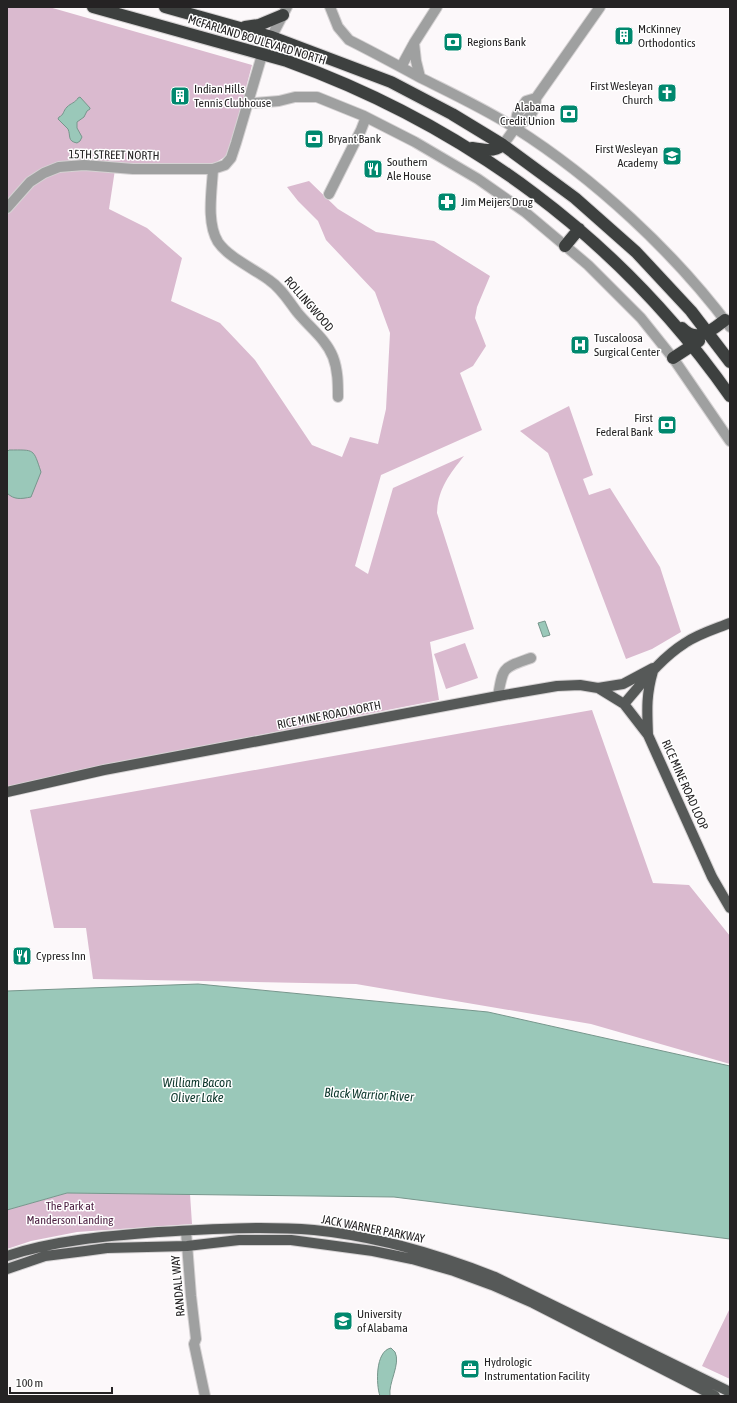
<svg xmlns="http://www.w3.org/2000/svg" width="737" height="1403" viewBox="0 0 737 1403" font-family="'Asap Condensed',sans-serif">
<style>
.green{fill:#dabacf}
.water{fill:#9ac8b9;stroke:#77968c}
.lines{fill:none;stroke-linecap:round;stroke-linejoin:round}
.minor-casing{stroke:#d5d2d3;stroke-width:12}
.major-casing{stroke:#d5d2d3;stroke-width:12}
.highway-casing{stroke:#d5d2d3;stroke-width:14}
.minor{stroke:#9fa0a0;stroke-width:10}
.major{stroke:#565958;stroke-width:10}
.highway{stroke:#3d403f;stroke-width:12}
.labels{text-anchor:middle;stroke-width:3;stroke-linejoin:round;paint-order:stroke}
.poi-label{font-size:12px;fill:#252324;stroke:#fff;text-anchor:start}
.street-label{font-size:12px;fill:#252324;stroke:#fff}
.park-label{font-size:12px;fill:#4a1d3f;stroke:#fff}
.water-label{font-size:13px;font-style:italic;fill:#0c362b;stroke:#fff}
</style>
<rect width="100%" height="100%" fill="#fcf8fa"/>
<path class="green" d="M7,7H49L252,65L228,155L215,163L145,165L116,163L109,209L147,228L182,258L171,301L220,323L255,360L312,445L342,457L350,437L378,444L386,409L390,333L375,292L326,240L318,221L298,201L287,187L309,181L338,209L376,232L434,241L490,276L477,307L475,318L486,346L473,366L460,373L482,430L381,475L355,566L368,574L393,488L464,456C449,475 438,489 437,513L474,629L430,642L439,700L75,771L7,787Z
M569,406L593,475L583,479L589,495L610,488L660,567L681,632L652,649L626,659L548,453L520,431Z
M465,643L478,678L446,689L434,654Z
M592,710L653,883L689,885L730,936V1064L591,1024L356,984L93,979L86,928H54L30,810Z
M67,1193L190,1194L192,1224L77,1232L31,1241L7,1249V1210Z
M730,1308V1379L702,1366Z"/>
<path class="water" d="M80,97L90,108V109L87,111L84,117L77,122V128L82,137L80,141L77,143C67,141 71,136 68,129L58,119L59,117C64,115 63,111 67,107C71,103 75,103 78,98Z
M9,450C35,450 33,448 41,472L31,497C21,499 14,500 7,493V452Z
M545,621L550,635L543,637L538,623Z
M198,984L488,1012L730,1066V1239L394,1197L67,1193L7,1210V991Z
M391,1348L395,1352C401,1364 388,1383 390,1396H380C376,1385 375,1351 391,1348Z"/>
<g class="lines">
<g class="minor-casing">
<path id="minor" d="M330,7L338,27L349,40C373,52 397,65 421,78C453,94 485,109 515,128C594,178 674,252 730,327
M414,43L416,61L420,77
M401,67L414,43L437,7
M248,102L255,103L279,101L295,97H317L364,116L415,142L478,179L525,212L588,265L641,318L673,358L730,441
M515,128C527,120 536,113 536,98L600,7
M503,145L515,128L517,115L526,101L536,98
M213,169C212,190 206,223 218,242C228,257 254,269 269,280C281,288 288,300 297,312C309,327 326,339 333,357C338,370 338,384 338,397
M329,194L361,130L366,117
M7,208L30,182L44,173L59,167L84,165L133,169H213L225,165L231,158L236,143L262,55L287,7
M498,696C503,666 503,668 531,658
M186,1231L191,1296L196,1339L194,1344L205,1396"/>
</g>
<g class="major-casing">
<path id="major" d="M598,688L624,704L648,735L712,877L730,908
M624,704C643,682 660,659 685,643C698,634 715,629 730,623
M648,735C647,710 646,695 653,671
M7,792L104,770L498,696L557,686L580,685L598,688L623,684L653,668
M7,1256C56,1240 108,1236 159,1232C210,1229 262,1226 314,1230C376,1236 437,1254 495,1277L730,1392
M7,1269L45,1256L85,1251L107,1248L187,1246L239,1240H291L373,1251L412,1259L454,1271L492,1285L533,1303L715,1396"/>
</g>
<g class="highway-casing">
<path id="highway" d="M93,7L287,61C467,126 620,239 730,396
M165,7L272,37L391,82L452,114L503,145L575,198L636,252L691,311L730,362
M245,27L259,25L283,15
M472,148C483,150 494,152 503,145
M565,246L579,229
M682,328C697,344 712,330 725,320
M673,358L699,341"/>
</g>
<use href="#minor" class="minor"/>
<use href="#major" class="major"/>
<use href="#highway" class="highway"/>
</g>
<defs>
<g id="building-square" transform="scale(1)"><rect x="-9" y="-9" width="18" height="18" rx="4" fill="#00886e" stroke="#fff"/><path d="M-4-6H4V6H1V3H-1V6H-4ZM-2.5-4.3h1.7v1.8h-1.7ZM.8-4.3h1.7v1.8H.8ZM-2.5-1h1.7V.8h-1.7ZM.8-1h1.7V.8H.8Z" fill="#fff"/></g>
<g id="bank-square" transform="scale(1)"><rect x="-9" y="-9" width="18" height="18" rx="4" fill="#00886e" stroke="#fff"/><path d="M-6-4H6V4H-6ZM0-2.3a2.3 2.3 0 1 0 0 4.6a2.3 2.3 0 1 0 0-4.6Z" fill="#fff"/></g>
<g id="church-square" transform="scale(1)"><rect x="-9" y="-9" width="18" height="18" rx="4" fill="#00886e" stroke="#fff"/><path d="M-1.2-6h2.4v3.5h3.3v2.4h-3.3V6h-2.4V-.1h-3.3v-2.4h3.3Z" fill="#fff"/></g>
<g id="school-square" transform="scale(1)"><rect x="-9" y="-9" width="18" height="18" rx="4" fill="#00886e" stroke="#fff"/><path d="M0-5L7-2L0 1L-7-2ZM-4 1L0 2.5L4 1V4Q0 6-4 4Z" fill="#fff"/></g>
<g id="restaurant-square" transform="scale(1)"><rect x="-9" y="-9" width="18" height="18" rx="4" fill="#00886e" stroke="#fff"/><path d="M-5-6h1v4h1v-4h1v4h1v-4h1v5L-1.5 .5V6h-2V.5L-5-1ZM5-6V6H3V1.5H1.5Q1.5-4 5-6Z" fill="#fff"/></g>
<g id="pharmacy-square" transform="scale(1)"><rect x="-9" y="-9" width="18" height="18" rx="4" fill="#00886e" stroke="#fff"/><path d="M-2-6h4v4h4v4h-4v4h-4v-4h-4v-4h4Z" fill="#fff"/></g>
<g id="hospital-square" transform="scale(1)"><rect x="-9" y="-9" width="18" height="18" rx="4" fill="#00886e" stroke="#fff"/><path d="M-5-5h3v3.5h4V-5h3V5h-3V1.5h-4V5h-3Z" fill="#fff"/></g>
<g id="university-square" transform="scale(1)"><rect x="-9" y="-9" width="18" height="18" rx="4" fill="#00886e" stroke="#fff"/><path d="M0-5L7-2L0 1L-7-2ZM-4 1L0 2.5L4 1V4Q0 6-4 4Z" fill="#fff"/></g>
<g id="office-square" transform="scale(1)"><rect x="-9" y="-9" width="18" height="18" rx="4" fill="#00886e" stroke="#fff"/><path d="M-6-3h4V-5.5h4V-3h4V5H-6ZM-1-4.5V-3h2v-1.5ZM-6 0V1H6V0Z" fill="#fff"/></g>
</defs>
<g fill-rule="evenodd">
<use href="#building-square" x="624" y="36"/>
<use href="#bank-square" x="453" y="42"/>
<use href="#church-square" x="667" y="93"/>
<use href="#building-square" x="180" y="96"/>
<use href="#bank-square" x="569" y="114"/>
<use href="#bank-square" x="314" y="139"/>
<use href="#school-square" x="672" y="156"/>
<use href="#restaurant-square" x="373" y="169"/>
<use href="#pharmacy-square" x="447" y="202"/>
<use href="#hospital-square" x="580" y="345"/>
<use href="#bank-square" x="667" y="425"/>
<use href="#restaurant-square" x="22" y="956"/>
<use href="#university-square" x="343" y="1321"/>
<use href="#office-square" x="470" y="1369"/>
</g>
<g class="labels">
<g class="poi-label">
<text x="638" y="33">McKinney<tspan x="638" dy="14">Orthodontics</tspan></text>
<text x="467" y="46">Regions Bank</text>
<text x="653" y="90" text-anchor="end">First Wesleyan<tspan x="653" dy="14">Church</tspan></text>
<text x="194" y="93">Indian Hills<tspan x="194" dy="14">Tennis Clubhouse</tspan></text>
<text x="555" y="111" text-anchor="end">Alabama<tspan x="555" dy="14">Credit Union</tspan></text>
<text x="328" y="143">Bryant Bank</text>
<text x="658" y="153" text-anchor="end">First Wesleyan<tspan x="658" dy="14">Academy</tspan></text>
<text x="387" y="166">Southern<tspan x="387" dy="14">Ale House</tspan></text>
<text x="461" y="206">Jim Meijers Drug</text>
<text x="594" y="342">Tuscaloosa<tspan x="594" dy="14">Surgical Center</tspan></text>
<text x="653" y="422" text-anchor="end">First<tspan x="653" dy="14">Federal Bank</tspan></text>
<text x="36" y="960">Cypress Inn</text>
<text x="357" y="1318">University<tspan x="357" dy="14">of Alabama</tspan></text>
<text x="484" y="1366">Hydrologic<tspan x="484" dy="14">Instrumentation Facility</tspan></text>
</g>
<g class="street-label">
<text transform="translate(257 40) rotate(17)" y="4">MCFARLAND BOULEVARD NORTH</text>
<text transform="translate(114 155) rotate(1)" y="4">15TH STREET NORTH</text>
<text transform="translate(309 304) rotate(49)" y="4">ROLLINGWOOD</text>
<text transform="translate(329 715) rotate(-11)" y="4">RICE MINE ROAD NORTH</text>
<text transform="translate(685 785) rotate(66)" y="4">RICE MINE ROAD LOOP</text>
<text transform="translate(373 1229) rotate(11)" y="4">JACK WARNER PARKWAY</text>
<text transform="translate(178 1286) rotate(-95)" y="4">RANDALL WAY</text>
</g>
<g class="park-label">
<text x="70" y="1210">The Park at<tspan x="70" dy="14">Manderson Landing</tspan></text>
</g>
<g class="water-label">
<text x="197" y="1087">William Bacon<tspan x="197" dy="15">Oliver Lake</tspan></text>
<text transform="translate(369 1094) rotate(3)" y="5">Black Warrior River</text>
</g>
</g>
<rect width="737" height="1403" fill="none" stroke="#252324" stroke-width="16"/>
<path d="M10 1387v6h102v-6" fill="none" stroke="#252324" stroke-width="2"/>
<text x="16" y="1387" font-size="12" fill="#252324" stroke="#ffffff" stroke-width="3" paint-order="stroke">100 m</text>
</svg>
